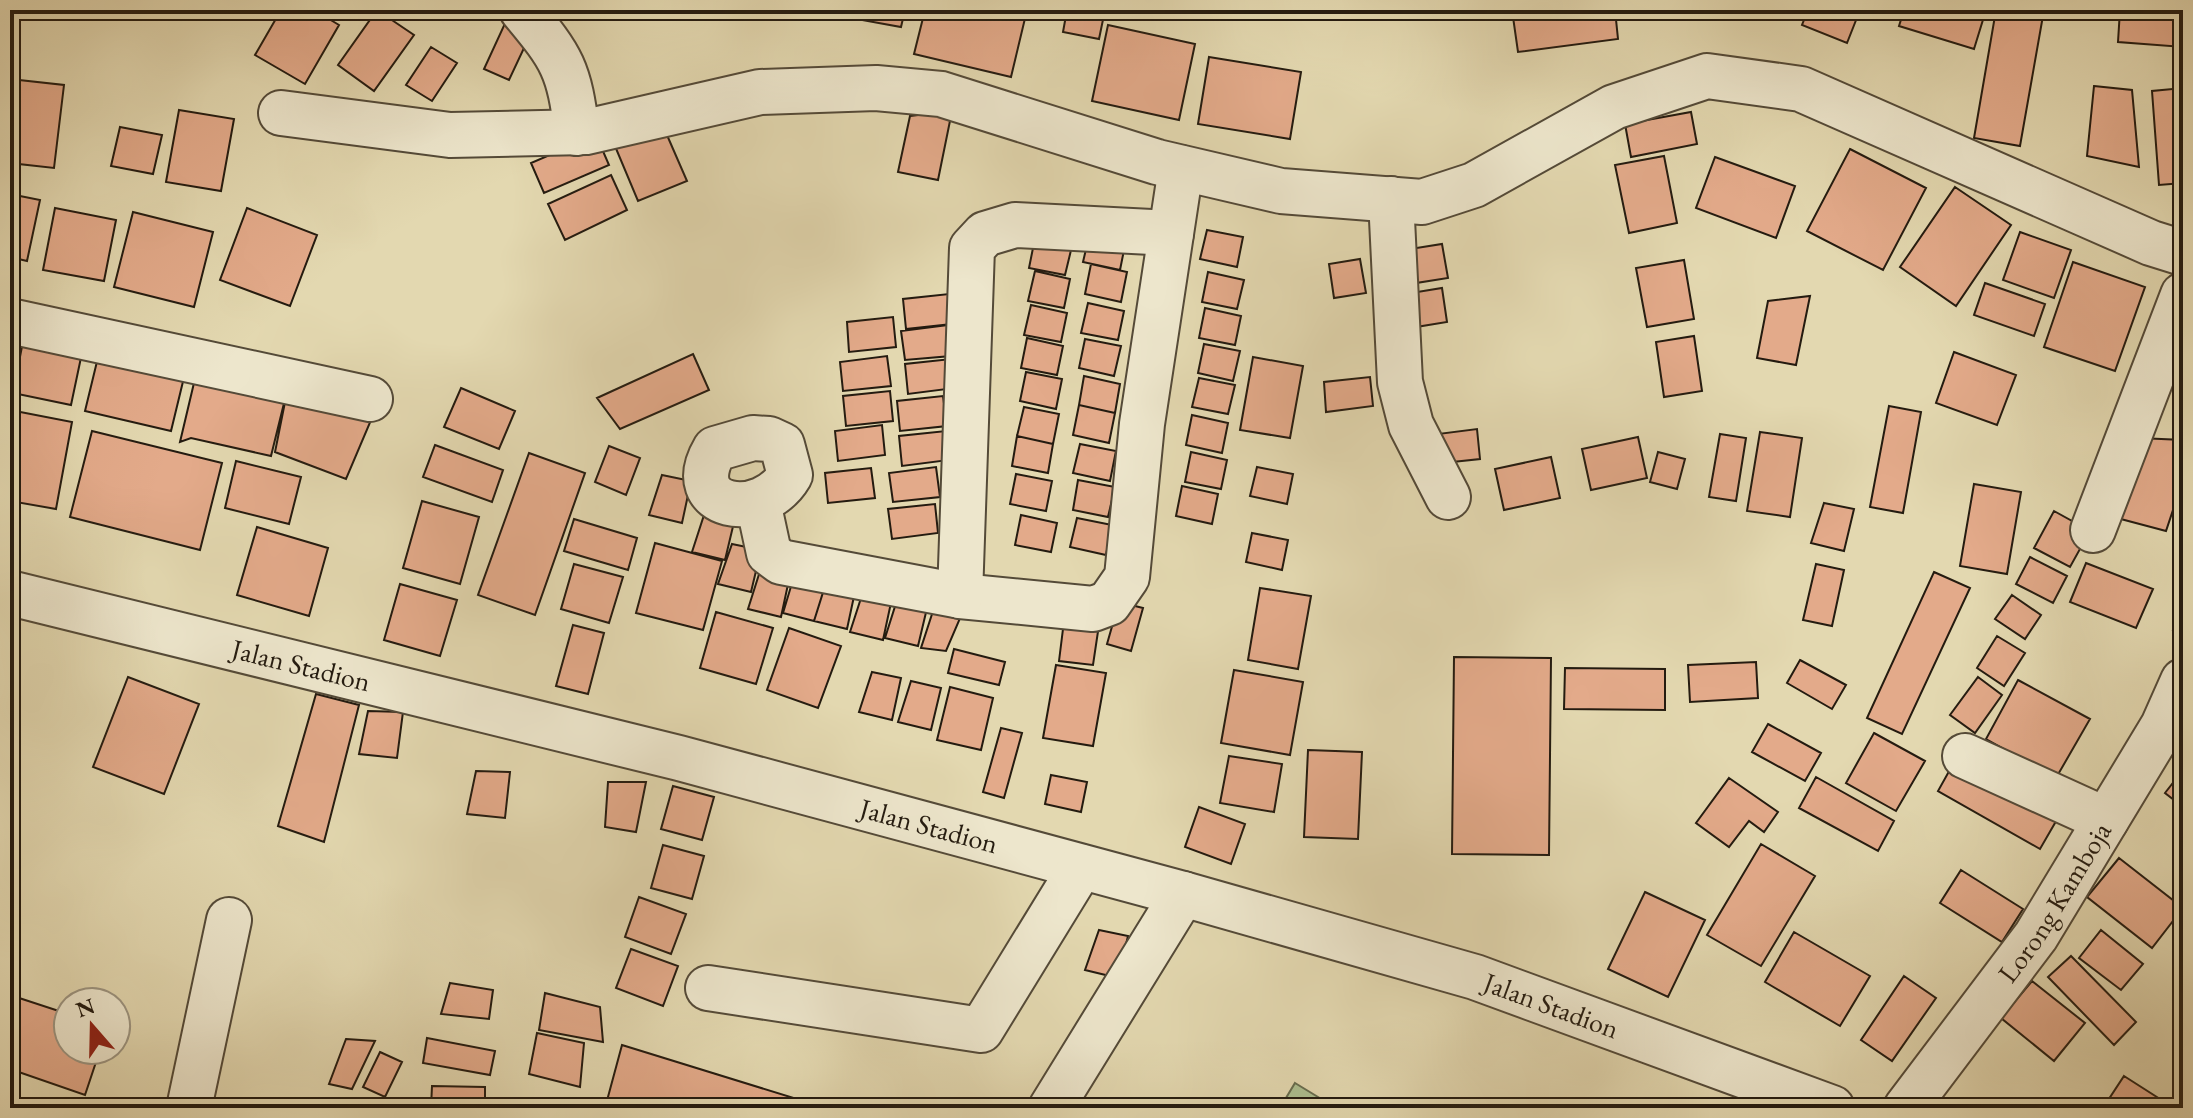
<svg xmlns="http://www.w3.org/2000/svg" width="2193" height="1118" viewBox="0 0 2193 1118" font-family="'EB Garamond',serif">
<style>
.green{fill:#adc091;stroke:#686e50;stroke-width:2}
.building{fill:#e3aa8a;stroke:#241b10;stroke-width:2}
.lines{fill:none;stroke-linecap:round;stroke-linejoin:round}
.minor-casing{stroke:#544a38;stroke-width:48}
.minor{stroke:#ede6cc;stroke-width:44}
.labels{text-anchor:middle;stroke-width:6;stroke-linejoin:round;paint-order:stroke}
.street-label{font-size:28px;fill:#241b10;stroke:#ede6cc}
</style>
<rect width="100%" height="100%" fill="#e3d8b0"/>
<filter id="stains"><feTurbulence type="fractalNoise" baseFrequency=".0025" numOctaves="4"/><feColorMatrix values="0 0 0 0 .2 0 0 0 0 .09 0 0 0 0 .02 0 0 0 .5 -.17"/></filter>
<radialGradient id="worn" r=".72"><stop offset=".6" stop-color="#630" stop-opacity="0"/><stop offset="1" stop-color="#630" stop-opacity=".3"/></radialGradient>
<path class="green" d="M1295,1083L1336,1108H1280Z"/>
<path class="building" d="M281,10H314L339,25L305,84L255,55Z
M377,10L414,35L374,91L338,65Z
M864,10H905L901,27L862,20Z
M925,10H1027L1011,77L914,54Z
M1067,10H1105L1099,39L1063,32Z
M1512,10H1615L1618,39L1518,52Z
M1808,10H1860L1847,43L1802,25Z
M1904,10H1986L1974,49L1899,26Z
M1996,10H2044L2020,146L1974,138Z
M2120,10L2183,11V47L2118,42Z
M507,19L532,31L509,80L484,69Z
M1108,25L1195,44L1179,120L1092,101Z
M431,47L457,63L432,101L406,85Z
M1209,57L1301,72L1290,139L1198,124Z
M10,79L64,85L54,168L10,163Z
M2094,86L2132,90L2139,167L2087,156Z
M2183,88V183L2159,185L2152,91Z
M179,110L234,119L221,191L166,182Z
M952,111L938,180L898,172L910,116Z
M1691,112L1697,144L1631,157L1625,124Z
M660,119L687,181L638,201L612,139Z
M120,127L162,135L153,174L111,166Z
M596,135L609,165L544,193L531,163Z
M1850,149L1926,188L1883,270L1807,231Z
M1664,156L1677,223L1629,233L1615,165Z
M1715,157L1795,186L1776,238L1696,208Z
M611,175L627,210L565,240L548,204Z
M1955,187L2011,225L1956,306L1900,267Z
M10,194L40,200L27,261L10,257Z
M55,208L116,220L104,281L43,270Z
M247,208L317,235L290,306L220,280Z
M133,212L213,232L194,307L114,287Z
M1207,230L1243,237L1237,267L1200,259Z
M1090,232L1126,240L1120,270L1083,262Z
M2020,232L2071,250L2054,298L2003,280Z
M1035,238L1072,246L1065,275L1029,268Z
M1442,244L1448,278L1416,283L1410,249Z
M1360,259L1366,293L1334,298L1329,264Z
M1684,260L1694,319L1647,327L1636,268Z
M2073,262L2145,287L2115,371L2044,347Z
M1091,264L1127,272L1121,302L1085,294Z
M1035,271L1070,279L1064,308L1028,301Z
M1208,272L1244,280L1237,309L1202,302Z
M1985,283L2045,304L2034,336L1974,315Z
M1442,288L1447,322L1416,327L1411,293Z
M949,294L952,324L906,329L903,299Z
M1810,296L1796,365L1757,358L1768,301Z
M1088,303L1124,311L1118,340L1081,333Z
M1031,305L1067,313L1061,342L1024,335Z
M1205,308L1241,316L1235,345L1199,338Z
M893,317L896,347L849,352L847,322Z
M948,325L951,356L905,360L901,331Z
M24,336L83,348L71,405L13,393Z
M1694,336L1702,391L1664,397L1656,342Z
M1027,338L1063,346L1057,375L1021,368Z
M1085,339L1121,346L1114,376L1079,368Z
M1204,344L1240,351L1233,381L1198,373Z
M101,345L187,365L171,431L85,411Z
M1954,352L2016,375L1997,425L1936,403Z
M693,354L709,390L620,429L597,398Z
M887,356L891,386L843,391L840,362Z
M1253,357L1303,366L1290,438L1240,430Z
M951,359L955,388L908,394L905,364Z
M198,366L288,387L271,456L191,438L180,442Z
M1026,372L1062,379L1056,409L1020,401Z
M1084,376L1120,384L1115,413L1079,405Z
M1370,377L1373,406L1326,412L1324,382Z
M1199,378L1235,385L1228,414L1192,407Z
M288,387L377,406L346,479L275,452Z
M461,388L515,411L499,449L444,427Z
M890,391L893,421L846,426L843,396Z
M943,396L947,426L900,431L897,401Z
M1079,405L1115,413L1109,443L1073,435Z
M1889,406L1921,412L1903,513L1870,507Z
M1024,407L1059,414L1053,444L1017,436Z
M10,410L72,422L56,509L10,501Z
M1192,415L1228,423L1222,453L1186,445Z
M882,425L885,455L838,461L835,431Z
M1477,429L1480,459L1434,464L1430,435Z
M92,431L222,463L200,550L70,517Z
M946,431L949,460L902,466L899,436Z
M1760,432L1802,438L1790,517L1747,511Z
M1720,434L1746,438L1736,501L1709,497Z
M1017,436L1053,444L1048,473L1012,466Z
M1638,437L1647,478L1591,490L1582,449Z
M2139,438L2183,440V480L2166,531L2117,518Z
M1080,444L1116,451L1110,481L1073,473Z
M435,445L503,470L492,502L423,477Z
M609,446L640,458L626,495L595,482Z
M1191,452L1227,460L1221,489L1185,482Z
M1658,452L1685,459L1677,489L1650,482Z
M529,453L585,473L535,615L478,595Z
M1551,457L1560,498L1504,510L1495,469Z
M236,461L301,477L289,524L225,508Z
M936,467L940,497L893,502L889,473Z
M1257,467L1293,474L1287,504L1250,496Z
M871,468L875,498L828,503L825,473Z
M1016,474L1052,481L1046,511L1010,504Z
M662,475L691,481L682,523L649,515Z
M1078,480L1115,487L1108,517L1073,510Z
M1974,484L2021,492L2007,574L1960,566Z
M1182,486L1218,494L1212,524L1176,516Z
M422,501L479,517L460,584L403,568Z
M1824,503L1854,509L1844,551L1811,543Z
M935,504L938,533L892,539L888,509Z
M2054,511L2090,531L2070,567L2034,548Z
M705,512L735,518L725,560L692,552Z
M1021,515L1057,523L1051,552L1015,545Z
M1077,518L1112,525L1106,555L1070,547Z
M574,519L637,538L628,570L564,551Z
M257,527L328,548L309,616L237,595Z
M1252,533L1288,540L1282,570L1246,562Z
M655,543L722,561L703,630L636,613Z
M732,544L761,550L751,592L718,584Z
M2030,557L2067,576L2053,603L2016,584Z
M2086,563L2153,589L2136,628L2070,602Z
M574,564L623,577L609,623L561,609Z
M1816,564L1844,570L1832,626L1803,620Z
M761,568L790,575L781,617L748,609Z
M1934,572L1970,588L1902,734L1867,718Z
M795,573L825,586L814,621L783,613Z
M400,584L457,600L440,656L384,640Z
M825,586L856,587L847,629L814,621Z
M1260,588L1311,596L1298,669L1248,660Z
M863,592L892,598L883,640L850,632Z
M2012,595L2041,615L2025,639L1995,619Z
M898,597L928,604L918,646L885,638Z
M2183,597V633L2173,630Z
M1119,602L1143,608L1131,651L1107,644Z
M934,608L961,616L946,651L921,648Z
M716,612L773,628L756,684L700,668Z
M1065,613L1100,618L1093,665L1059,661Z
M573,625L604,633L588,694L556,686Z
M789,628L841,646L818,708L767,690Z
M1997,636L2025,653L2004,686L1977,668Z
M954,649L1005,662L999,685L948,673Z
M1454,657L1551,658L1549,855L1452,854Z
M1800,660L1846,685L1832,709L1787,683Z
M1756,662L1758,698L1690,702L1688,665Z
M1056,665L1106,673L1093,746L1043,738Z
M1565,668L1665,669V710L1564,709Z
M1234,670L1303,682L1290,755L1221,743Z
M872,672L901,678L892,720L859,712Z
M128,677L199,704L164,794L93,767Z
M1978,677L2002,695L1975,733L1950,715Z
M2018,680L2090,719L2056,778L1986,739Z
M911,681L941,688L931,730L898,722Z
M950,687L993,698L981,750L937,740Z
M316,694L359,705L324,842L278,826Z
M368,711L403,712L397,758L359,754Z
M1768,724L1821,753L1805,781L1752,752Z
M1001,728L1022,733L1004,798L983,792Z
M1874,733L1925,761L1896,811L1846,783Z
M1308,750L1362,752L1358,839L1304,837Z
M1229,756L1282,764L1274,812L1220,803Z
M1957,757L2059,816L2040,849L1938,791Z
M2183,770V807L2165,793Z
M476,771L510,772L505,818L467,814Z
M1051,775L1087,782L1081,812L1045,804Z
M1816,777L1894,821L1878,851L1799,808Z
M1729,778L1778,812L1764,832L1749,821L1729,847L1696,823Z
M608,782H646L636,832L605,827Z
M673,786L714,797L702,840L661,829Z
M1199,807L1245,824L1231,864L1185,847Z
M1761,844L1815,876L1761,966L1707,935Z
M663,845L704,856L692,899L651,888Z
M2119,858L2183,908L2152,948L2087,897Z
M1961,870L2023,909L2002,942L1940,903Z
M1645,892L1705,920L1668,997L1608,969Z
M639,897L686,914L671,954L625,937Z
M1099,930L1128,936L1118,978L1085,970Z
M2101,930L2143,964L2121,990L2079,958Z
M1794,932L1870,976L1840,1026L1765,982Z
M631,949L678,966L663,1006L616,988Z
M2071,956L2136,1022L2114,1045L2048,977Z
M1904,976L1936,998L1892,1061L1861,1040Z
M2032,981L2085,1023L2054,1061L2001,1018Z
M450,983L493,990L489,1019L441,1014Z
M545,993L600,1007L603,1042L539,1030Z
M10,995L68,1014V1050H100L85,1095L10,1069Z
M537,1033L584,1043L580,1087L529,1074Z
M427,1038L495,1051L490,1075L423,1063Z
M346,1039L375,1041L352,1089L329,1084Z
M622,1045L826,1108H605Z
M380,1052L402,1062L385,1097L363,1087Z
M2124,1076L2174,1108H2103Z
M432,1086L485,1087V1108H431Z"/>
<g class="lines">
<g class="minor-casing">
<g id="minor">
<path d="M522,10C563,59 569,69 577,133"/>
<path d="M281,113L450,135L586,132L760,92L876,88L941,94L1157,162L1281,191L1422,202L1474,185L1614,107L1707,76L1801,89L2151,243L2183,253"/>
<path d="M1391,199L1400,382L1411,425L1448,497"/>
<path d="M10,321L370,399"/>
<path d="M753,438L769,439L782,445L790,475C762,523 679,510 715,449Z"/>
<path d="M758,502L769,553L781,562L960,596L1093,609L1109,603L1127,577L1142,424L1181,168"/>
<path d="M2093,530L2183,295"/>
<path id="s1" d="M10,593L679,758L1183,894L1475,977L1832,1108"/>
<path d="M960,596L972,248L985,234L1015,225L1171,233"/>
<path d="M1965,756L2106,820"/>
<path d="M708,988L981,1030L1081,867"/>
<path d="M189,1108L229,920"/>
<path d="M1051,1108L1183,894"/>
<path id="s2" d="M1906,1108L2036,936L2163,726L2183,681"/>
</g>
</g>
<use href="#minor" class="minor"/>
</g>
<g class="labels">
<g class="street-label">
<text dy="10" stroke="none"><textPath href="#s1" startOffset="300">Jalan Stadion</textPath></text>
<text dy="10" stroke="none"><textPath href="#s1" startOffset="948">Jalan Stadion</textPath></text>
<text dy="10" stroke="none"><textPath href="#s2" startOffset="254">Lorong Kamboja</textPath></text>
<text dy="10" stroke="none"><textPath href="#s1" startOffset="1596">Jalan Stadion</textPath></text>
</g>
</g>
<rect width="2193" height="1118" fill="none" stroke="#e3d8b0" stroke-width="40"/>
<rect x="12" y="12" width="2169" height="1094" fill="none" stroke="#241b10" stroke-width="4"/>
<rect x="20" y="20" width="2153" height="1078" fill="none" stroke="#241b10" stroke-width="2"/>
<g transform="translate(92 1026) rotate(340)"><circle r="38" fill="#ede6cc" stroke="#9d9581" stroke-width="2"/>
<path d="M0-6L14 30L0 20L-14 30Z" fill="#8f2418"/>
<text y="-12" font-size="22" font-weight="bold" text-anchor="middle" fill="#241b10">N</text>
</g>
<rect width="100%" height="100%" filter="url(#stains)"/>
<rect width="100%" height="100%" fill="url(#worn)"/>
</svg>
